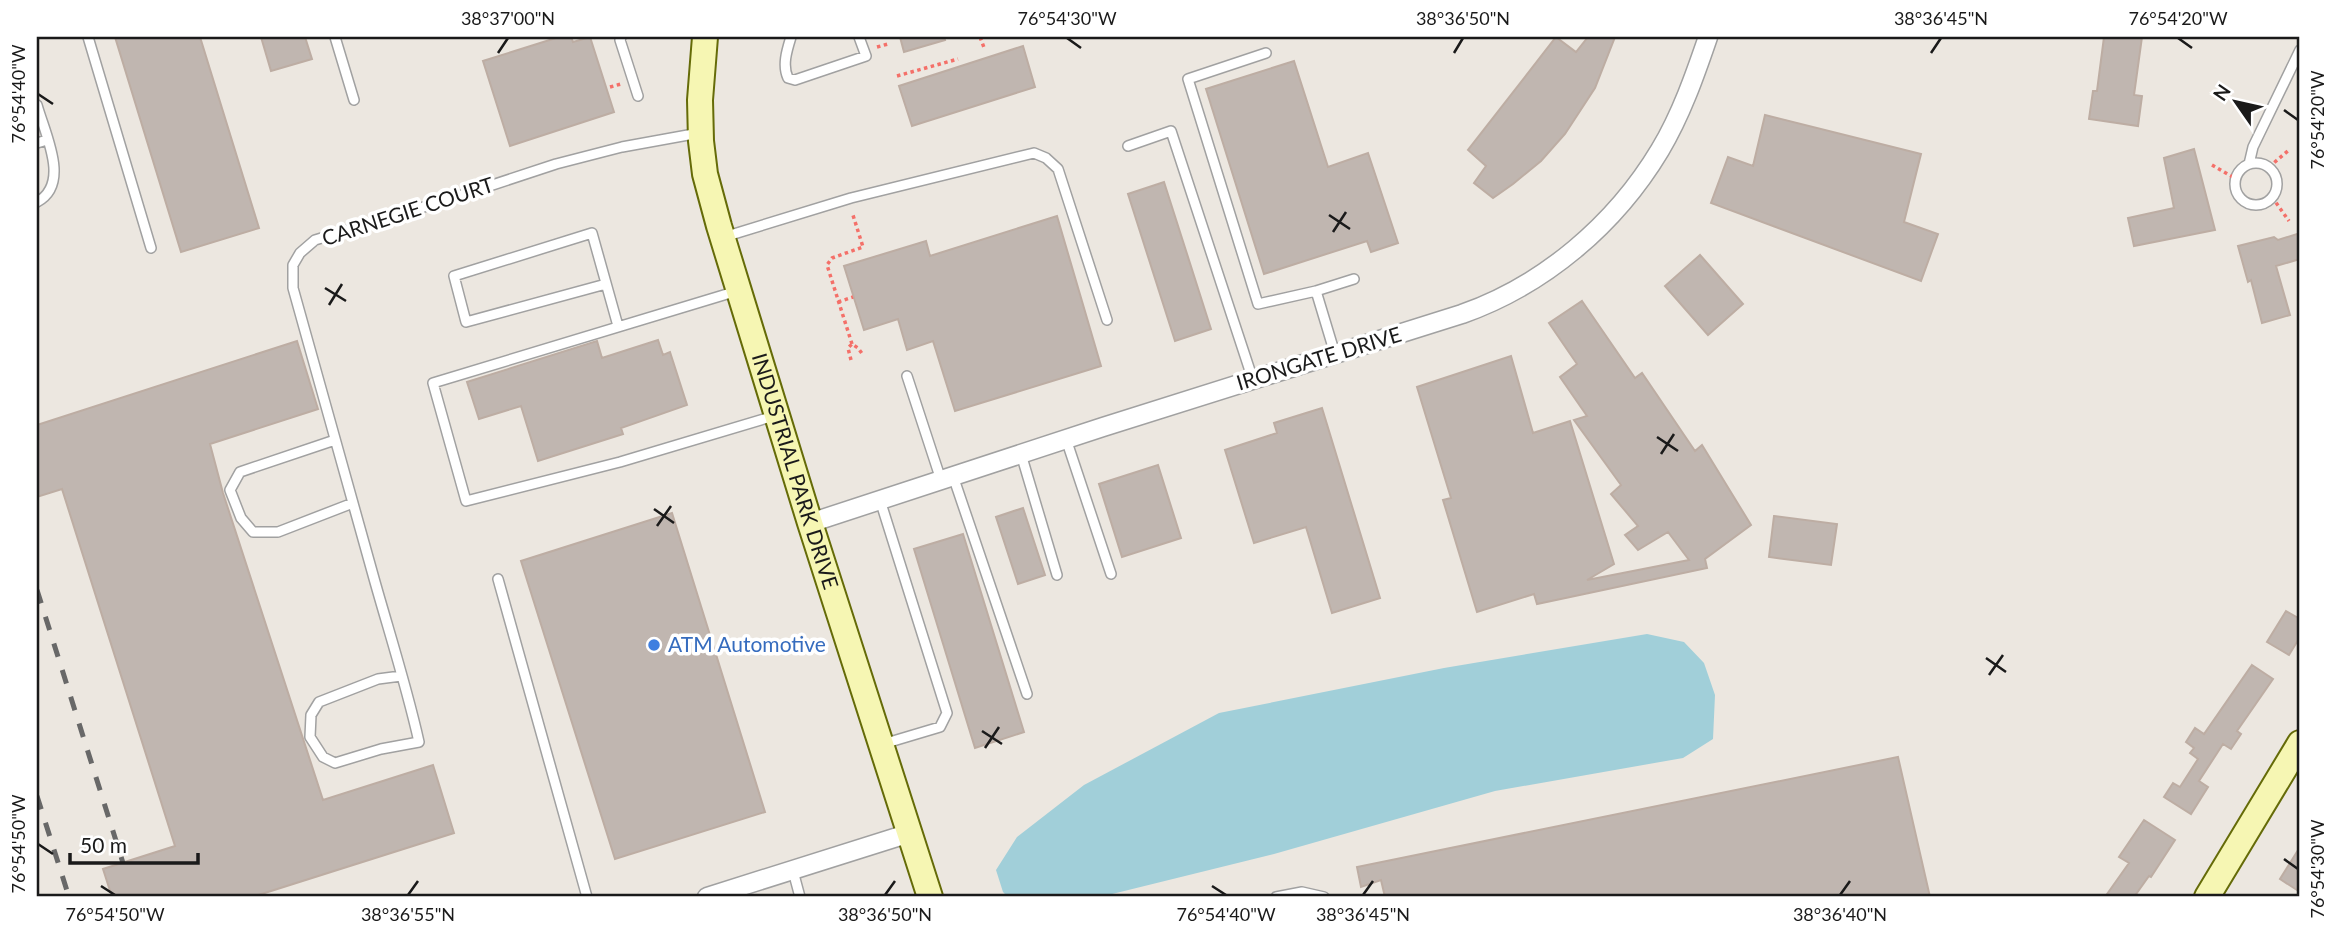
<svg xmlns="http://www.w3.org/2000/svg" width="2337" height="934" viewBox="0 0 2337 934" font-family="Lato,sans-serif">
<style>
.water{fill:#a1cfd9}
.building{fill:#c0b6b0;stroke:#bdada3;stroke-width:2}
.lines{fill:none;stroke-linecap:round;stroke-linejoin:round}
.lane-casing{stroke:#a1a1a1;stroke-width:12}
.street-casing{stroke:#a1a1a1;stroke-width:21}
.secondary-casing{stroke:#656b08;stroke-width:28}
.path{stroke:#f47069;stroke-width:3.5;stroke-dasharray:3.5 3.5;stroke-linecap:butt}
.lane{stroke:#fff;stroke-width:9}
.street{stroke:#fff;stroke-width:18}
.secondary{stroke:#f6f6b3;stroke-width:24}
.rail{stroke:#686868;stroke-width:5;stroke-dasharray:14 14;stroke-linecap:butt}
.ticks{fill:none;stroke:#1a1a1a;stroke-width:2.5}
.shop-dot{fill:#3f7fe0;stroke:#fff;stroke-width:2.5}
.labels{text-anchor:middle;stroke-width:7;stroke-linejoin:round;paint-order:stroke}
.street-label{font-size:21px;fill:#1a1a1a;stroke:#fff}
.shop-label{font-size:21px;fill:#366cbe;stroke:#fff;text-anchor:start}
.neatline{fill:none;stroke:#1a1a1a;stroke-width:2.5}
.ticks-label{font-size:18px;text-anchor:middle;fill:#1a1a1a}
</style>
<rect width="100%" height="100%" fill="#ece7e0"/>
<path class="water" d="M1647,634L1684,642L1704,663L1715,695L1713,739L1683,758L1495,791L1274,854L1100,897H1008L1003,892L996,870L1017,837L1084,785L1219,713L1444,668Z"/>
<path class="building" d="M115,37H200L259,228L181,252Z
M261,37H305L312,59L271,71Z
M559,37H571L573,42L590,37L614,112L510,146L483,61Z
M900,37H944L945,40L904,52Z
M1556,37L1576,52L1588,37H1615L1595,88L1565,134L1541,161L1513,184L1493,198L1474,183L1486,166L1468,150Z
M2104,37H2142L2134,95L2142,96L2138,126L2089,119L2093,91H2097Z
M1023,46L1035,87L912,126L899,86Z
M1294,61L1328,167L1368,153L1398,243L1371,252L1367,241L1264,274L1206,89Z
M1765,115L1921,154L1904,222L1938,234L1921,281L1711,203L1728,157L1753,166Z
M2194,149L2215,230L2134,246L2128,218L2174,208L2164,158Z
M1164,182L1211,329L1175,341L1128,194Z
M1057,216L1101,366L955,411L933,341L907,350L898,319L864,330L844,266L926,241L930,256Z
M2300,233V259L2276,266L2290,315L2262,323L2251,280L2248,282L2238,246L2274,237L2278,240Z
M1700,255L1743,304L1708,335L1665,286Z
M1582,301L1635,378L1642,373L1695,451L1702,445L1751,525L1705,559L1707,568L1537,604L1534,594L1477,612L1443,500L1451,498L1417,387L1511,356L1533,433L1570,421L1614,564L1587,580L1689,560L1668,532L1638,550L1625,535L1638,526L1611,494L1621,485L1574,420L1587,416L1560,377L1577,364L1549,323Z
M658,340L663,355L670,352L687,405L621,428L623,434L538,461L521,406L479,419L467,382L597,341L602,358Z
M297,341L318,409L210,444L223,493L323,800L433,765L454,833L252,897H112L103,869L175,846L62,489L37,497V425Z
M1322,408L1380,598L1332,613L1306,527L1254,543L1225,450L1277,433L1274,423Z
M1158,465L1181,538L1122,557L1099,484Z
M1023,508L1045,575L1018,584L996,517Z
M672,513L765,812L615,859L521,561Z
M1774,516L1837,524L1831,565L1769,557Z
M963,534L1024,732L975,748L914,549Z
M2286,611L2300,619V637L2289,655L2267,642Z
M2252,665L2273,679L2237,731L2241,734L2231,749L2223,744L2199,781L2208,787L2191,814L2164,797L2173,783L2180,787L2198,759L2190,753L2194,748L2186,742L2195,728L2204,734Z
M1898,757L1930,897H1385L1381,880L1361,887L1357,867Z
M2144,820L2175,840L2151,877L2149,876L2134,897H2105L2129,863L2119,857Z
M2300,847V892L2280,879Z"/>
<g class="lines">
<g class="lane-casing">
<path id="lane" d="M88,37L151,248
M335,37L354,100
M621,37L620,40L638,96
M791,37C787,50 782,65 788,78L795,80L866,56L859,37
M1266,53L1188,79L1258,304L1316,291L1354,279
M37,105C45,134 71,184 37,202
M37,143L47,140
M1128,146L1171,131L1253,380
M2235 184a21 21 0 1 1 42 0a21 21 0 1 1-42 0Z
M2249,164L2253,147L2300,50
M724,237L851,198L1034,153L1046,158L1058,169L1107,320
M606,284L466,322L454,276L592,233L618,326
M737,291L433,383L466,501L620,462L774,416
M1316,291L1335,354
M907,376L941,480
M1066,439L1111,574
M335,440L240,472L230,490L241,518L253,532H278L353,503
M1021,454L1057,575
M953,476L1027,694
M880,500L947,713L940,727L883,744
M498,579L587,897
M401,676L378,679L319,702L311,715L310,737L323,757L335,763L381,749L419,742C407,688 390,635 375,582C348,484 320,386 293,288V265L300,253L315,240L450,199L556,164L622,147L699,133
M793,871L800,897
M1276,897L1302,892L1324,897"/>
</g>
<g class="street-casing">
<path id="street" d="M810,523L1103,427L1462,314C1544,285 1615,225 1660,150C1681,115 1695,75 1708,37
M707,897L910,833"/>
</g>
<g class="secondary-casing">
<g id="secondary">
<path id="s1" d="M705,37L700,100L701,141L705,174L719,226L810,523L930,897"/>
<path d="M2207,897L2300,743"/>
</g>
</g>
<path class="path" d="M980,37L985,50
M877,47L888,44
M897,76L958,59
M610,87L621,84
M2212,165L2236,179
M2269,167L2289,150
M2272,197L2289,221
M838,302L853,297
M852,344L827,265L832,258L863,247L852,212
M851,360L848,348L852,344L858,348L863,355"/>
<use href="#lane" class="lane"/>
<use href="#street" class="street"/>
<use href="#secondary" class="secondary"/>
<path class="rail" d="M37,590L123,863
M37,796L69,897"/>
</g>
<path class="ticks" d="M1067,38L1081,48M2178,38L2192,48M498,53L508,38M1454,53L1463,38M1931,53L1941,38M38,94L53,104M2284,110L2298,120M1329,215L1350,229M1333,232L1346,212M325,288L346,301M329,305L342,284M1657,437L1678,451M1661,454L1674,434M654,509L674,523M657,526L671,506M1986,658L2006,672M1989,675L2003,655M982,731L1002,744M985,748L999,727M38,844L53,854M2284,859L2298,869M101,886L115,895M1212,886L1226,895M408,895L418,881M885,895L895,881M1363,895L1373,881M1840,895L1850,881"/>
<circle class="shop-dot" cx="654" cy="645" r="7"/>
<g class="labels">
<g class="street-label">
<text transform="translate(408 212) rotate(-18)" y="7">CARNEGIE COURT</text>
<text transform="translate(1319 359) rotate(-17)" y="7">IRONGATE DRIVE</text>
<text dy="7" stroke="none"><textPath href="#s1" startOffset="448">INDUSTRIAL PARK DRIVE</textPath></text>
</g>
<g class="shop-label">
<text x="668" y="652">ATM Automotive</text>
</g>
</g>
<rect width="2337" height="934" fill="none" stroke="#ffffff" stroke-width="77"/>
<g transform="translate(2236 102) rotate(304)" stroke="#ffffff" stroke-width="5" paint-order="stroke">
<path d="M0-5L12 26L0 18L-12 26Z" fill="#1a1a1a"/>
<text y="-10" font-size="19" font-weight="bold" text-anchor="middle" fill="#1a1a1a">N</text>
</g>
<path d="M70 853v10h128v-10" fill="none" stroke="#1a1a1a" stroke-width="3.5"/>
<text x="80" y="853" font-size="21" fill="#1a1a1a" stroke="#ffffff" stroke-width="5" paint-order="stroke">50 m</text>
<rect x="38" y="38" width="2260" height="857" class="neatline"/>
<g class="ticks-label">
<text x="508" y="25">38°37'00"N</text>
<text x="1067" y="25">76°54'30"W</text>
<text x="1463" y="25">38°36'50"N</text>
<text x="1941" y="25">38°36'45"N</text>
<text x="2178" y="25">76°54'20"W</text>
<text transform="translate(19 94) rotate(-90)" y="6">76°54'40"W</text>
<text transform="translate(2318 120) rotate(-90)" y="6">76°54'20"W</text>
<text transform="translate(19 844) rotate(-90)" y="6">76°54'50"W</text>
<text transform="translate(2318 869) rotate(-90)" y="6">76°54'30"W</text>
<text x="115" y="921">76°54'50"W</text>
<text x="408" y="921">38°36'55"N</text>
<text x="885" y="921">38°36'50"N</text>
<text x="1226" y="921">76°54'40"W</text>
<text x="1363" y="921">38°36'45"N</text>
<text x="1840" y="921">38°36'40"N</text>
</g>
</svg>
